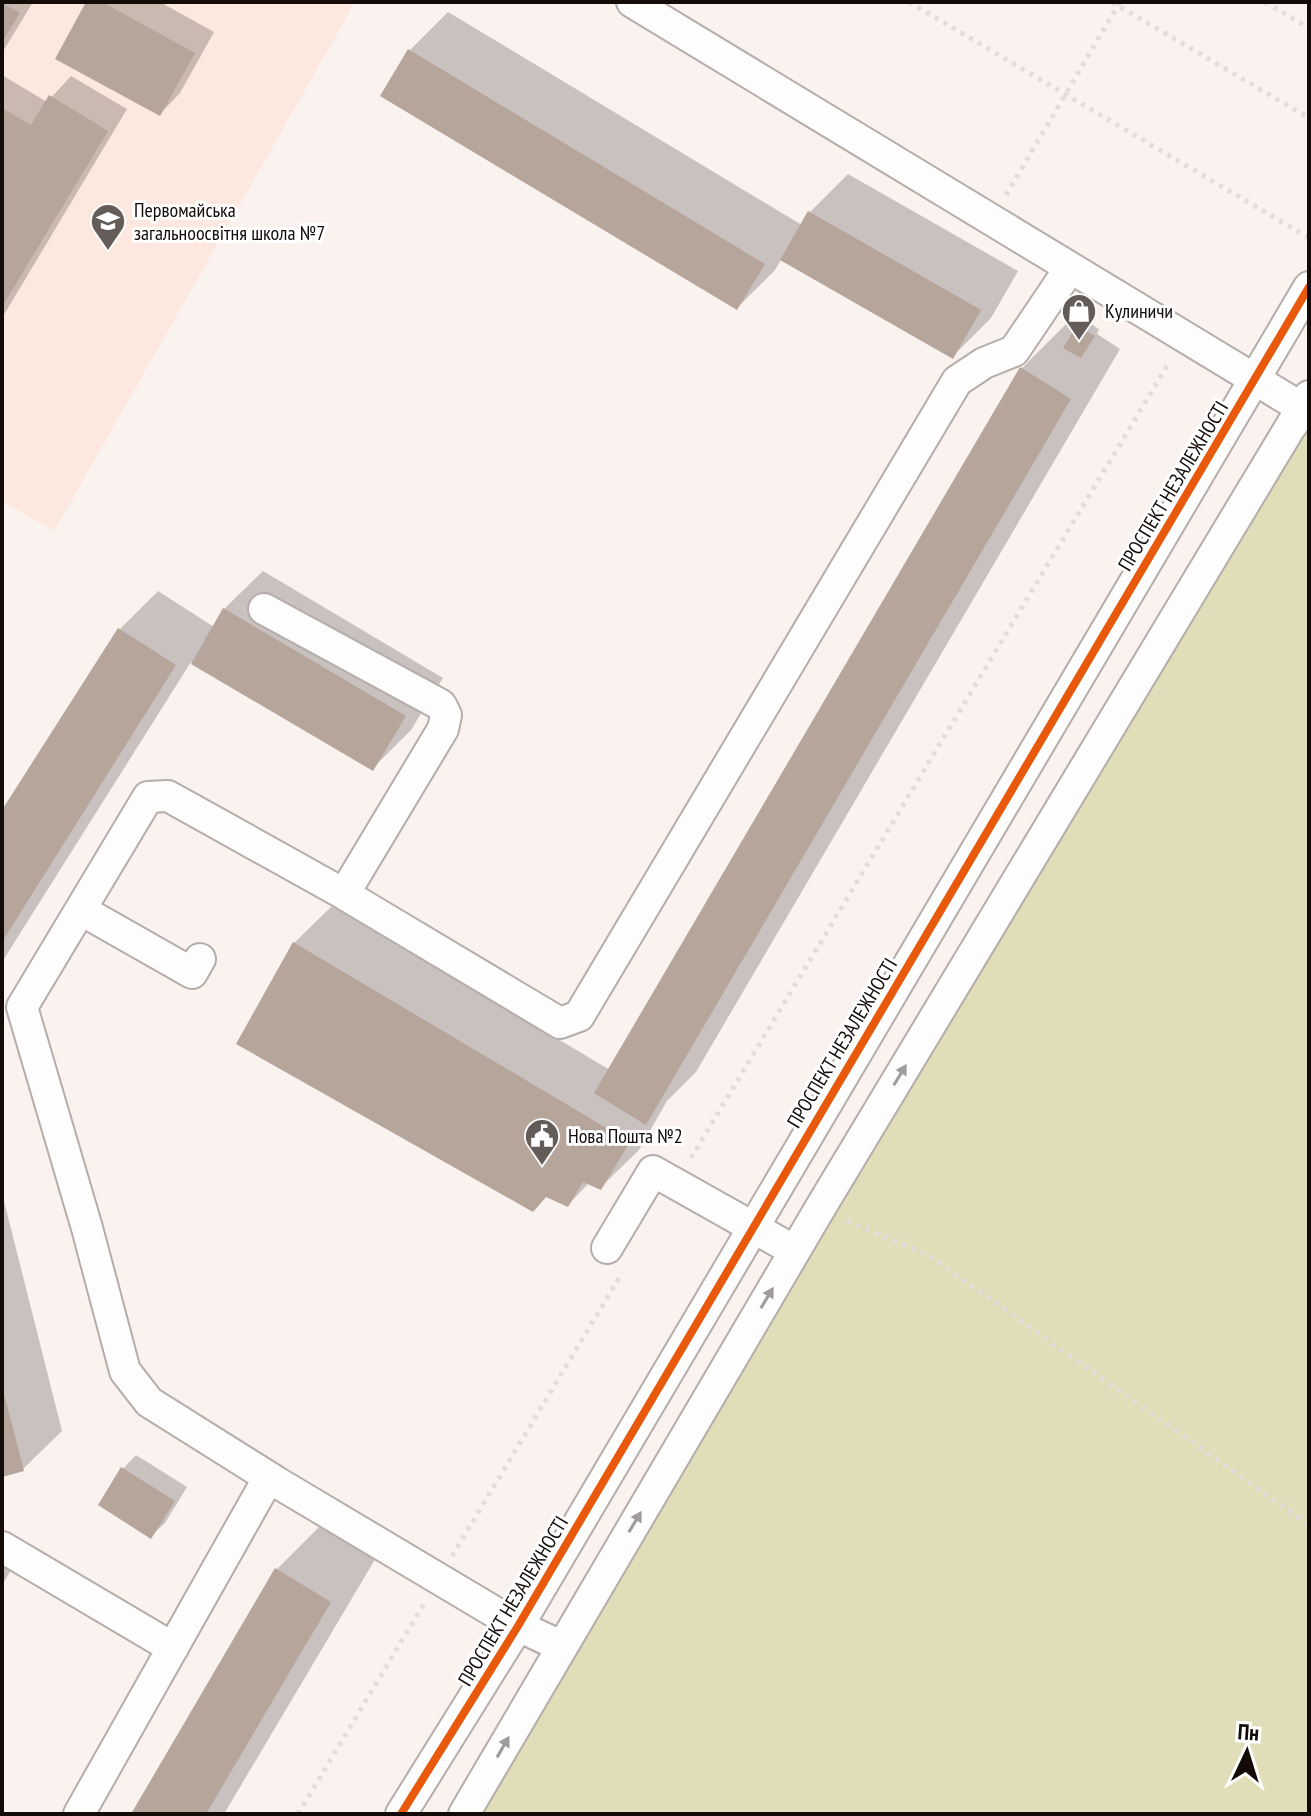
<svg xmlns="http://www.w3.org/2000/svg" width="1311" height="1816" viewBox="0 0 1311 1816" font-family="'PT Sans Narrow',sans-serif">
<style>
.built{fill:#fce8de}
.green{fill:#e0deb9}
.shadow{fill:#0003}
.building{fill:#b5a59a}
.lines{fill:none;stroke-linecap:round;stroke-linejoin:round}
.minor-casing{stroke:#b4ada9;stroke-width:34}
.path{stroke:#e0dddb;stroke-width:5;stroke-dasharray:4 6;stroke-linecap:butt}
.minor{stroke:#fefdfd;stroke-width:30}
.cycleway-casing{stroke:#fff;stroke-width:13}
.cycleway{stroke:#e8590c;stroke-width:8}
.oneway{fill:#a09c9b}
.labels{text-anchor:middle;stroke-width:6;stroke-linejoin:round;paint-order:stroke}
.poi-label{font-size:20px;fill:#120b08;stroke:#fff;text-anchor:start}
.street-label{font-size:20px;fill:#120b08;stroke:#fff}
</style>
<rect width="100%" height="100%" fill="#faf2ef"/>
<path class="built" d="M2,2H355L54,531L2,501Z"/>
<path class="green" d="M1293,424L1309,433V1814H472Z"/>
<path class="shadow" d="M2,2H33L2,53Z
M88,2H160L214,32L180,93L160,114Z
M448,12L802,225L810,212L848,174L1018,271L991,318L953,356L782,258L775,270L737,308L410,50Z
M2,75L47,102L71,76L127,109L2,318Z
M1072,318L1082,324L1085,320L1099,329L1097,334L1120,349L696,1072L667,1101L639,1150L600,1188L589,1183L568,1205L294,943L333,905L610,1070L1022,368Z
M263,571L443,678L411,730L373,768L191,662L2,962V814L120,629L158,591L214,627L224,609Z
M2,1193L62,1431L23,1469L2,1475Z
M136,1455L187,1487L165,1523L151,1536L123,1469Z
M327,1519L380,1551L224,1814H133L276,1570Z
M2,1544L20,1555L2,1585Z"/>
<path class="building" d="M86,2H102L195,53L160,116L55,59Z
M2,3L20,13L2,42Z
M408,49L765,264L737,310L380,96Z
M49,95L108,131L2,307V108L31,125Z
M808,211L981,310L953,359L780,260Z
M1077,325L1095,336L1081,358L1063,348Z
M1020,367L1071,399L646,1125L594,1093Z
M223,608L406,716L373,771L191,664Z
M118,628L176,665L2,942V810Z
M293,942L630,1142L601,1190L583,1182L568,1207L546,1197L533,1212L236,1044Z
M2,1386L24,1471L2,1477Z
M121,1467L175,1501L151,1539L98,1505Z
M275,1568L331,1602L206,1814H131Z"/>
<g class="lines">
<g class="minor-casing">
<path id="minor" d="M632,2L1302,408L1293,424
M264,609L441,705L446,715L443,729L344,894
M81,910L192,973L200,959
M607,1248L653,1171L795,1251
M2,1547L173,1648
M561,1646L518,1626L278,1483L149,1402L125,1371L87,1228L22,1007L148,797L168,796L344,894L560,1023L579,1016L957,381L984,363L1014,351L1070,268
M79,1814L269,1477
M401,1814L518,1626L1309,287
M464,1814L819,1210L1309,396"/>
</g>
<path class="path" d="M909,2L1309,238
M1112,2L1309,118
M1265,2L1309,28
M1006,195L1120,2
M691,1158L1170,361
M847,1221L928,1255L1309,1525
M452,1556L622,1273
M298,1814L425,1602"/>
<use href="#minor" class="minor"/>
<g class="cycleway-casing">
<path id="cycleway" d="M401,1814L518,1626L1309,287"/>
</g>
<use href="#cycleway" class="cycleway"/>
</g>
<defs><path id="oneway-solid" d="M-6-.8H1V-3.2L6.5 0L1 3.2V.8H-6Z" transform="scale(2)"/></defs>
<g class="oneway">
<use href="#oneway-solid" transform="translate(900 1075) rotate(-59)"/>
<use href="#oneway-solid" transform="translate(767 1298) rotate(-59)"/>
<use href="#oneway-solid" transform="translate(635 1522) rotate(-59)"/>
<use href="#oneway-solid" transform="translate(503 1747) rotate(-60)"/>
</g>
<defs>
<g id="school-pin" transform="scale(1.8)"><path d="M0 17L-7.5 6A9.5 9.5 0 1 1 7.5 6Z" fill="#635c59" stroke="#fff"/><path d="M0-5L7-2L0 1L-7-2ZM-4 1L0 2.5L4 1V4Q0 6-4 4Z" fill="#fff"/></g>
<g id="shop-pin" transform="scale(1.8)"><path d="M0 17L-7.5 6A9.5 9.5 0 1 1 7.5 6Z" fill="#635c59" stroke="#fff"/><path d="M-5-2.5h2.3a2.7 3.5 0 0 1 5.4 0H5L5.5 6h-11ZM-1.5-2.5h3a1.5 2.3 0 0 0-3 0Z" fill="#fff"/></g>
<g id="civic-pin" transform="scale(1.8)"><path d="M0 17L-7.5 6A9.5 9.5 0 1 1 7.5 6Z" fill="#635c59" stroke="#fff"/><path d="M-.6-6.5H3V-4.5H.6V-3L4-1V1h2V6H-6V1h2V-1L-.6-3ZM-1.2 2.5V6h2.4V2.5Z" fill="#fff"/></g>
</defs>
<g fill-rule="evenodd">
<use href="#school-pin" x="108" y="221"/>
<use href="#shop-pin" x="1079" y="311"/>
<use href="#civic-pin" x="542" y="1136"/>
</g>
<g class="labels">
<g class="poi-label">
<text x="134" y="217">Первомайська<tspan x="134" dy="23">загальноосвітня школа №7</tspan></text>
<text x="1105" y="318">Кулиничи</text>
<text x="568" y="1143">Нова Пошта №2</text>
</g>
<g class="street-label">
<text transform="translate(1173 486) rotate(-59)" y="7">ПРОСПЕКТ НЕЗАЛЕЖНОСТІ</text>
<text transform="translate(842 1043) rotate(-59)" y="7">ПРОСПЕКТ НЕЗАЛЕЖНОСТІ</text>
<text transform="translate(513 1601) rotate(-59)" y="7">ПРОСПЕКТ НЕЗАЛЕЖНОСТІ</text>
</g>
</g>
<rect width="1311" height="1816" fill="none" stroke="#120b08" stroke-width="8"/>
<g transform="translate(1247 1752) rotate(4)" stroke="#ffffff" stroke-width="6" paint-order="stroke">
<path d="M0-6L14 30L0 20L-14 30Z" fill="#120b08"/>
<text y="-12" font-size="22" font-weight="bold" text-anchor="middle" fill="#120b08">Пн</text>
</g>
</svg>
